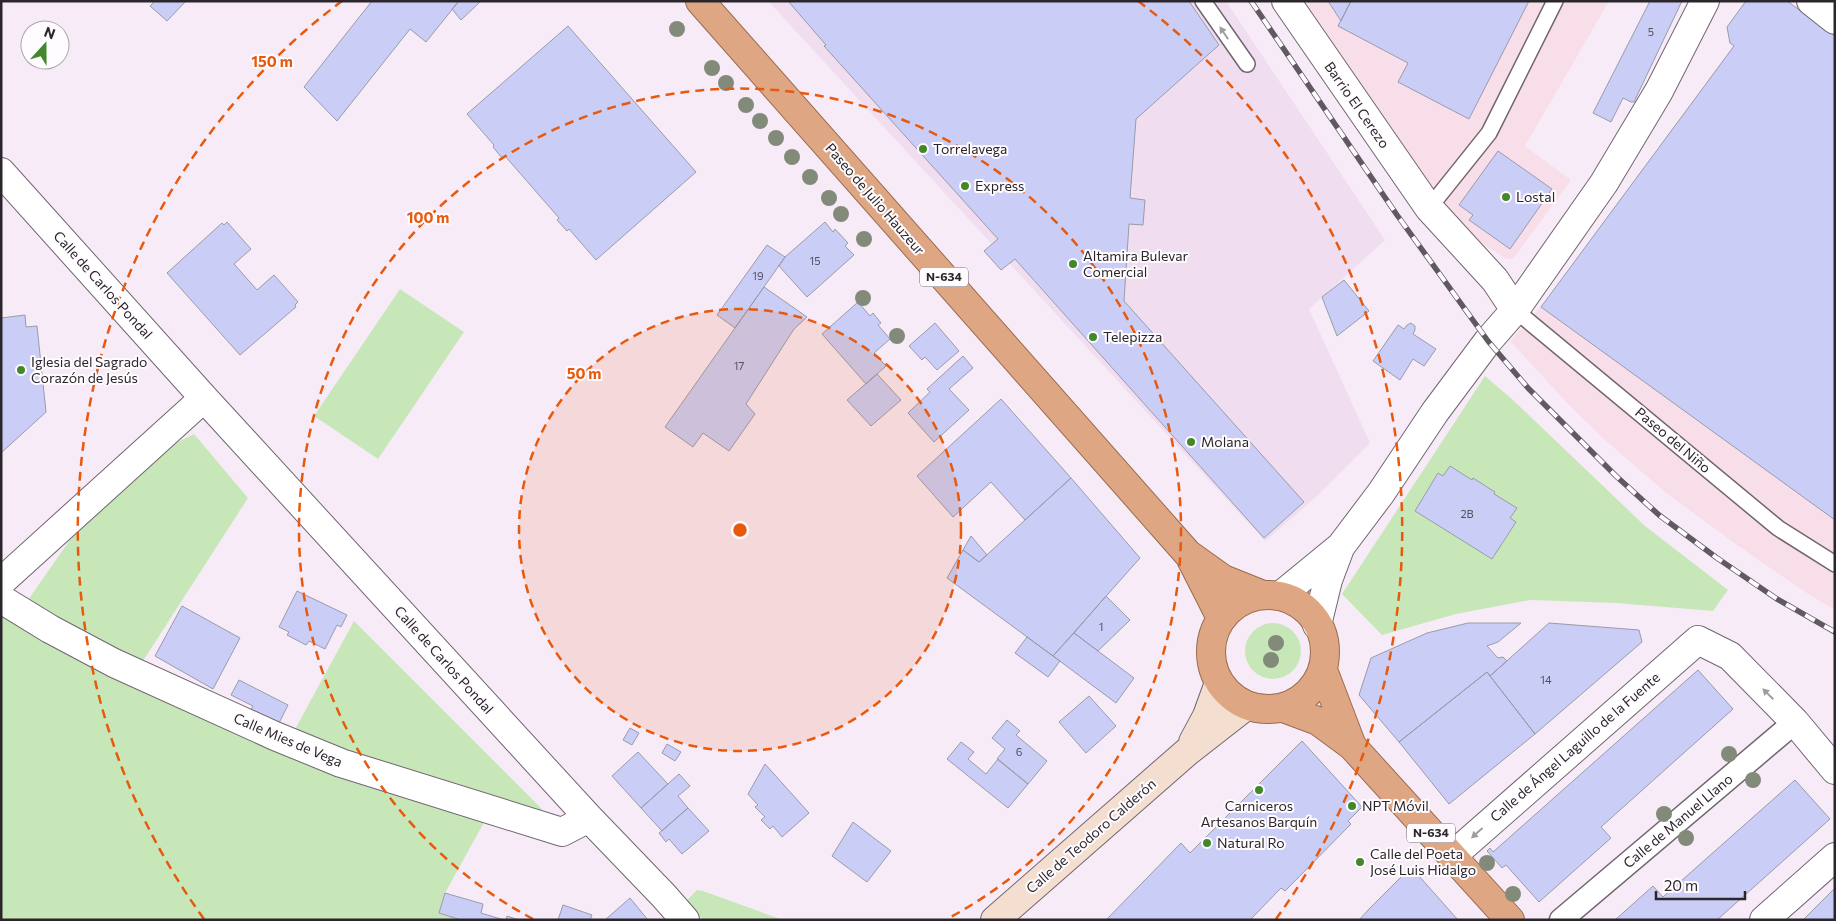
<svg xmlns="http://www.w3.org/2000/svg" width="1836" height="921" viewBox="0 0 1836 921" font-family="Commissioner,sans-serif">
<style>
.built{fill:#f0ddef}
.industrial{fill:#f7dee8}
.green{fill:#c8e7b9}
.building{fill:#cacef7;stroke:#999baa}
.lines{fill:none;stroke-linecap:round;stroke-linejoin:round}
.service-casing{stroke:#716570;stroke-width:18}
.pedestrian-casing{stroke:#716570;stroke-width:25}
.minor-casing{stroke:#716570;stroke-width:30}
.secondary-casing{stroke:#716570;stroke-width:30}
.trunk-casing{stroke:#9a6b4f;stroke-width:30}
.service{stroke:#fff;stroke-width:15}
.pedestrian{stroke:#fff;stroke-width:22}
.minor{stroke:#fff;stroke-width:28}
.secondary{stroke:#f3ded0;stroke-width:28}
.trunk{stroke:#dea682;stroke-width:28}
.rail-casing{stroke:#605960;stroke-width:5.5}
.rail{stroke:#fffcff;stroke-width:4;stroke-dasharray:11;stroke-linecap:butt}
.tree{fill:#828b79}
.oneway{fill:#a09da0}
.ring{fill:none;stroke:#e8590c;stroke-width:2.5;stroke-dasharray:9 6}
.poi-dot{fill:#43872b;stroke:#fffcff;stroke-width:2}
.labels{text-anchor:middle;stroke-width:4;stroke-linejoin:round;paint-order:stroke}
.number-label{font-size:11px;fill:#53505e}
.shield{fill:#fffcff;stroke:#6b666b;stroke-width:1}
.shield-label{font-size:12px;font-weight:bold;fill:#2b262b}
.street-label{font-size:14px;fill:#2b262b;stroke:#fffcff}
.poi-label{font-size:14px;fill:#2b262b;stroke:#fffcff;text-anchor:start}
.centre{fill:#e8590c;stroke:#fffcff;stroke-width:2.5}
.ring-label{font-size:15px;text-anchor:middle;font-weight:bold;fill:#e8590c;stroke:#fffcff;stroke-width:4;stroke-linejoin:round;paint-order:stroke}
</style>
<rect width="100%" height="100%" fill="#f8ebf8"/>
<path class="built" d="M768,1H1226L1385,240L1309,309L1370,443L1316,497L1265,541Z"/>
<path class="industrial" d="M1305,1H1609L1525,146L1571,180L1513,259H1507L1483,244L1453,217Z
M1787,1L1835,36V610L1805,592L1737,545L1665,492L1606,441L1570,406L1510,341L1545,302L1734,45Z"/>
<path class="green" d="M400,289L464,332L378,459L314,416Z
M1485,376L1513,400L1645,526L1728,590L1713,611L1616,603L1530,600L1456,614L1382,635L1342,594Z
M194,434L248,498L141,664L116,653L28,600L85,518L130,483L174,444Z
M1,606L487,817L445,893L439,913L461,920H1Z
M354,621L541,808L543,813L541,817L293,733Z
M1245 651a28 28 0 1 1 56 0a28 28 0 1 1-56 0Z
M697,890L703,891L783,920H703L687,900Z"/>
<path class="building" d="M155,1H186L167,21L150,6Z
M372,1H459L426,42L410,29L337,121L304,87Z
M459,1H481L461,20L452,9Z
M788,1H1189L1219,45L1136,119L1130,198L1145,200L1143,225L1129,224L1124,301L1304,502L1264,538L1015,259L1001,270L984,251L998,239L824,46L826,45Z
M1328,1H1351L1341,21Z
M1351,1H1529L1469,119L1398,82L1408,63L1338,26Z
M1650,1H1682L1634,102H1631L1623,98L1611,122L1593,113Z
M1746,1H1787L1835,36V520L1541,307L1734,46L1730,43L1727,27Z
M568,26L696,172L596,260L569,229L567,231L557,220L559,218L505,156L502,158L493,147L494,145L467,114Z
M1498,151L1552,189L1510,249L1469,220L1473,215L1459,205Z
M227,222L251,249L234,264L257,290L274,275L298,302L295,305L296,307L240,355L167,273L222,223L224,225Z
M825,222L833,232L835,229L848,243L845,246L854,255L807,297L779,266L785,257Z
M767,245L785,257L735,328L717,315Z
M1344,280L1369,311L1337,336L1322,297Z
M764,287L807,317L794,329L746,404L755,414L729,451L703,433L693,447L665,427Z
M858,302L870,316L873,313L881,323L878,325L890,339L874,353L886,366L866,384L822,334Z
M25,315L26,327L37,326L46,412L1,453V318Z
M935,323L959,351L937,370L925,357L922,360L909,346Z
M1411,323L1415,326V330L1413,334L1436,349L1424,366L1413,359L1400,380L1373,361L1398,325L1404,329L1407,325Z
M963,356L973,368L949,389L969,410L934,442L908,413L930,392L927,389Z
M877,374L901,400L871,426L847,400Z
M1001,399L1071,478L1025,520L991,482L953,517L917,476Z
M1450,466L1472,480L1473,478L1495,492L1494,494L1517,508L1510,518L1516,522L1492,559L1415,511L1438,473L1443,476Z
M1071,478L1140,558L1053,656L947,578L963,550L979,562Z
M971,536L987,555L979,562L963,550Z
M297,591L347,615L341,627L337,625L325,649L309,641L306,645L287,635L289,632L279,627Z
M1106,596L1130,620L1098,651L1074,633Z
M182,606L240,638L213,689L155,656Z
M1468,623H1521L1498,642L1487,646L1498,658L1503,657L1507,661L1490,676L1487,672L1399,742L1359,695L1371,658L1427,633Z
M1549,623L1639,630L1642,642L1535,734L1490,676Z
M1074,633L1134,678L1116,703L1053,656Z
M1027,637L1060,661L1048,677L1015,653Z
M1698,670L1733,709L1601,827L1611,838L1539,902L1506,865L1502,868L1487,851L1490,848L1493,852Z
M1487,672L1535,734L1449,804L1399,742Z
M239,680L288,705L279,723L251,709L253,706L231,695Z
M1089,696L1116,726L1086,753L1059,722Z
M1007,720L1020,731L1016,735L1047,761L1028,784L997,759L1005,749L992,738Z
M630,728L639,733L632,745L623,740Z
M1302,741L1362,807L1348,821L1351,824L1285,891L1281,888L1250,920H1106L1181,843L1190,853Z
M961,742L974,752L968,759L986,774L998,759L1028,784L1008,808L947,759Z
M667,744L681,752L675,761L662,753Z
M638,752L668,784L641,808L612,776Z
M765,764L809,813L782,837L773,826L770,829L761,820L765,817L755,807L758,805L748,794Z
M679,774L690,786L678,796L688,808L662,831L641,808Z
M1795,780L1830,819L1717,920H1615L1653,886L1663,897Z
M688,808L709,831L682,854L669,839L666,842L659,833Z
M853,822L891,851L867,882L832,856Z
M1411,867L1458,920H1359L1370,908Z
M1835,888V920H1803Z
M445,893L483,904L481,913L504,920H461L439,913Z
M630,898L648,920H605Z
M563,905L592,915L590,920H558Z
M507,916L519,920H506Z"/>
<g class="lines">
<g class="service-casing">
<path id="service" d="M1203,1L1247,64
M1429,208L1489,133L1555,1
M1515,310L1778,528L1835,564"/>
</g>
<g class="pedestrian-casing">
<path id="pedestrian" d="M1561,920L1795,722"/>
</g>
<g class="minor-casing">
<path id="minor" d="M1286,1L1429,208L1495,280L1515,310
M1811,1L1835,20
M1,172L204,398L589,818L664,896L685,920
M1,582L204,398
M1280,596L1341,546L1381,493L1435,412L1488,341L1515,310L1604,183L1659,91L1705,1
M1,599L50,629L114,663L275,736L341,763L562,832L589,818
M1317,625L1328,580L1340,548
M1452,856L1698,640L1730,656L1795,722L1835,770
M1764,920L1835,857"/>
</g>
<g class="secondary-casing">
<path id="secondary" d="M1193,742L1207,716L1219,683
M995,920L1187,752L1246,706"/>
</g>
<g class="trunk-casing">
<path id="trunk" d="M700,1L1188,554L1223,579L1263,595
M1190,557L1221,618
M1211 652a57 57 0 1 1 114 0a57 57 0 1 1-114 0Z
M1323,670L1352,746
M1283,708L1318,721L1352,746L1510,920"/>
</g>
<use href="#service" class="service"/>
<use href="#pedestrian" class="pedestrian"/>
<use href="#minor" class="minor"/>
<use href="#secondary" class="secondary"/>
<use href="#trunk" class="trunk"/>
<g class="rail-casing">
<path id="rail" d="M1251,1L1397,215L1488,341L1528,388L1616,476L1659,515L1717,558L1777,599L1835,632"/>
</g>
<use href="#rail" class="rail"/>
</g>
<g class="tree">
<circle cx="677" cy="29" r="8"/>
<circle cx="712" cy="68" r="8"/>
<circle cx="726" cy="83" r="8"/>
<circle cx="746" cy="105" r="8"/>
<circle cx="760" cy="121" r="8"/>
<circle cx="776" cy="138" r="8"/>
<circle cx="792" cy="157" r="8"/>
<circle cx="810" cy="177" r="8"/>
<circle cx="829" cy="198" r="8"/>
<circle cx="841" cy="214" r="8"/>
<circle cx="864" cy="239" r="8"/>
<circle cx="863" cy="298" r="8"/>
<circle cx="897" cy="336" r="8"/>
<circle cx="1276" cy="643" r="8"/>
<circle cx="1271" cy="660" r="8"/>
<circle cx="1729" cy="754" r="8"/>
<circle cx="1753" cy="780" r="8"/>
<circle cx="1664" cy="814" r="8"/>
<circle cx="1686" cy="838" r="8"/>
<circle cx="1487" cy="863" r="8"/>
<circle cx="1513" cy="894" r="8"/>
</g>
<defs><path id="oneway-solid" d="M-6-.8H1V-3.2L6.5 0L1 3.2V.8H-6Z" transform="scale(1.25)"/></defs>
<g class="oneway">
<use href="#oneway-solid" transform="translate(1224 33) rotate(-124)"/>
<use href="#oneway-solid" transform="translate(1768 694) rotate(-135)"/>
<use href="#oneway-solid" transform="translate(1477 833) rotate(138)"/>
</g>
<circle cx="740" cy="530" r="221" fill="#e8590c" fill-opacity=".12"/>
<g class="ring">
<circle cx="740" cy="530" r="221"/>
<path d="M533 919A441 441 0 1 1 947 919"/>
<path d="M204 919A662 662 0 0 1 342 1M1138 1A662 662 0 0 1 1276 919"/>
</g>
<g class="poi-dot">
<circle cx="923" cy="149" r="5"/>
<circle cx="965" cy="186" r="5"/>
<circle cx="1506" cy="197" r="5"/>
<circle cx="1073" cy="264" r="5"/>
<circle cx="1093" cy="337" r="5"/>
<circle cx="21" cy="370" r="5"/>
<circle cx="1191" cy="442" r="5"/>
<circle cx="1259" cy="790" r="5"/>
<circle cx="1352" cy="806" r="5"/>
<circle cx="1207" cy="843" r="5"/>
<circle cx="1360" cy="862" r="5"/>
</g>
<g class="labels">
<g class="number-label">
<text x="1651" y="36">5</text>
<text x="815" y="265">15</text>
<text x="758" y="280">19</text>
<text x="739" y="370">17</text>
<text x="1467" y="518">2B</text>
<text x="1101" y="631">1</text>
<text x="1546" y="684">14</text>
<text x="1019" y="756">6</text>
</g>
<g class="shield">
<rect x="920" y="267.5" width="48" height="19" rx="4"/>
<rect x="1407" y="823.5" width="48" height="19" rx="4"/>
</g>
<g class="shield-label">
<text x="944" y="281">N-634</text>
<text x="1431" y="837">N-634</text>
</g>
<g class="street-label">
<text transform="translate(1357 105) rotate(55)" y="5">Barrio El Cerezo</text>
<text transform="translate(875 199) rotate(49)" y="5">Paseo de Julio Hauzeur</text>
<text transform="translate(103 285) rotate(48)" y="5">Calle de Carlos Pondal</text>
<text transform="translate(1673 440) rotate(40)" y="5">Paseo del Niño</text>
<text transform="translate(444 660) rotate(48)" y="5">Calle de Carlos Pondal</text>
<text transform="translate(288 740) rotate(23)" y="5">Calle Mies de Vega</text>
<text transform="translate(1575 747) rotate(-41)" y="5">Calle de Ángel Laguillo de la Fuente</text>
<text transform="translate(1678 821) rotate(-40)" y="5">Calle de Manuel Llano</text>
<text transform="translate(1091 836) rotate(-41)" y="5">Calle de Teodoro Calderón</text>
</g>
<g class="poi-label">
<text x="933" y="154">Torrelavega</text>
<text x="975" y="191">Express</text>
<text x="1516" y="202">Lostal</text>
<text x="1083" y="261">Altamira Bulevar<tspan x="1083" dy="16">Comercial</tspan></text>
<text x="1103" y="342">Telepizza</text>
<text x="31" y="367">Iglesia del Sagrado<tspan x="31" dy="16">Corazón de Jesús</tspan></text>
<text x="1201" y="447">Molana</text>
<text x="1259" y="811" text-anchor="middle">Carniceros<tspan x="1259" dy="16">Artesanos Barquín</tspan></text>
<text x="1362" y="811">NPT Móvil</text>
<text x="1217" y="848">Natural Ro</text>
<text x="1370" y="859">Calle del Poeta<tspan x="1370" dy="16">José Luis Hidalgo</tspan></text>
</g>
</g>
<circle cx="740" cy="530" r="8" class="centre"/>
<g class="ring-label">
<text x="272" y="67">150 m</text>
<text x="428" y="223">100 m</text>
<text x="584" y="379">50 m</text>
</g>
<rect width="1836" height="921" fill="none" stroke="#2b262b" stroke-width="5"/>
<g transform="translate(45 45) rotate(21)"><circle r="24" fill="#fffcff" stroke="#aaa6aa"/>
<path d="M0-4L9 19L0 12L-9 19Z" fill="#43872b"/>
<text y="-8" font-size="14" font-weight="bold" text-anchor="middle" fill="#2b262b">N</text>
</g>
<path d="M1656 891v8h89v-8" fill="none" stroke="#2b262b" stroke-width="2.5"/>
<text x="1664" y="891" font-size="15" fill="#2b262b" stroke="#fffcff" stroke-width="4" paint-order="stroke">20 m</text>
</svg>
